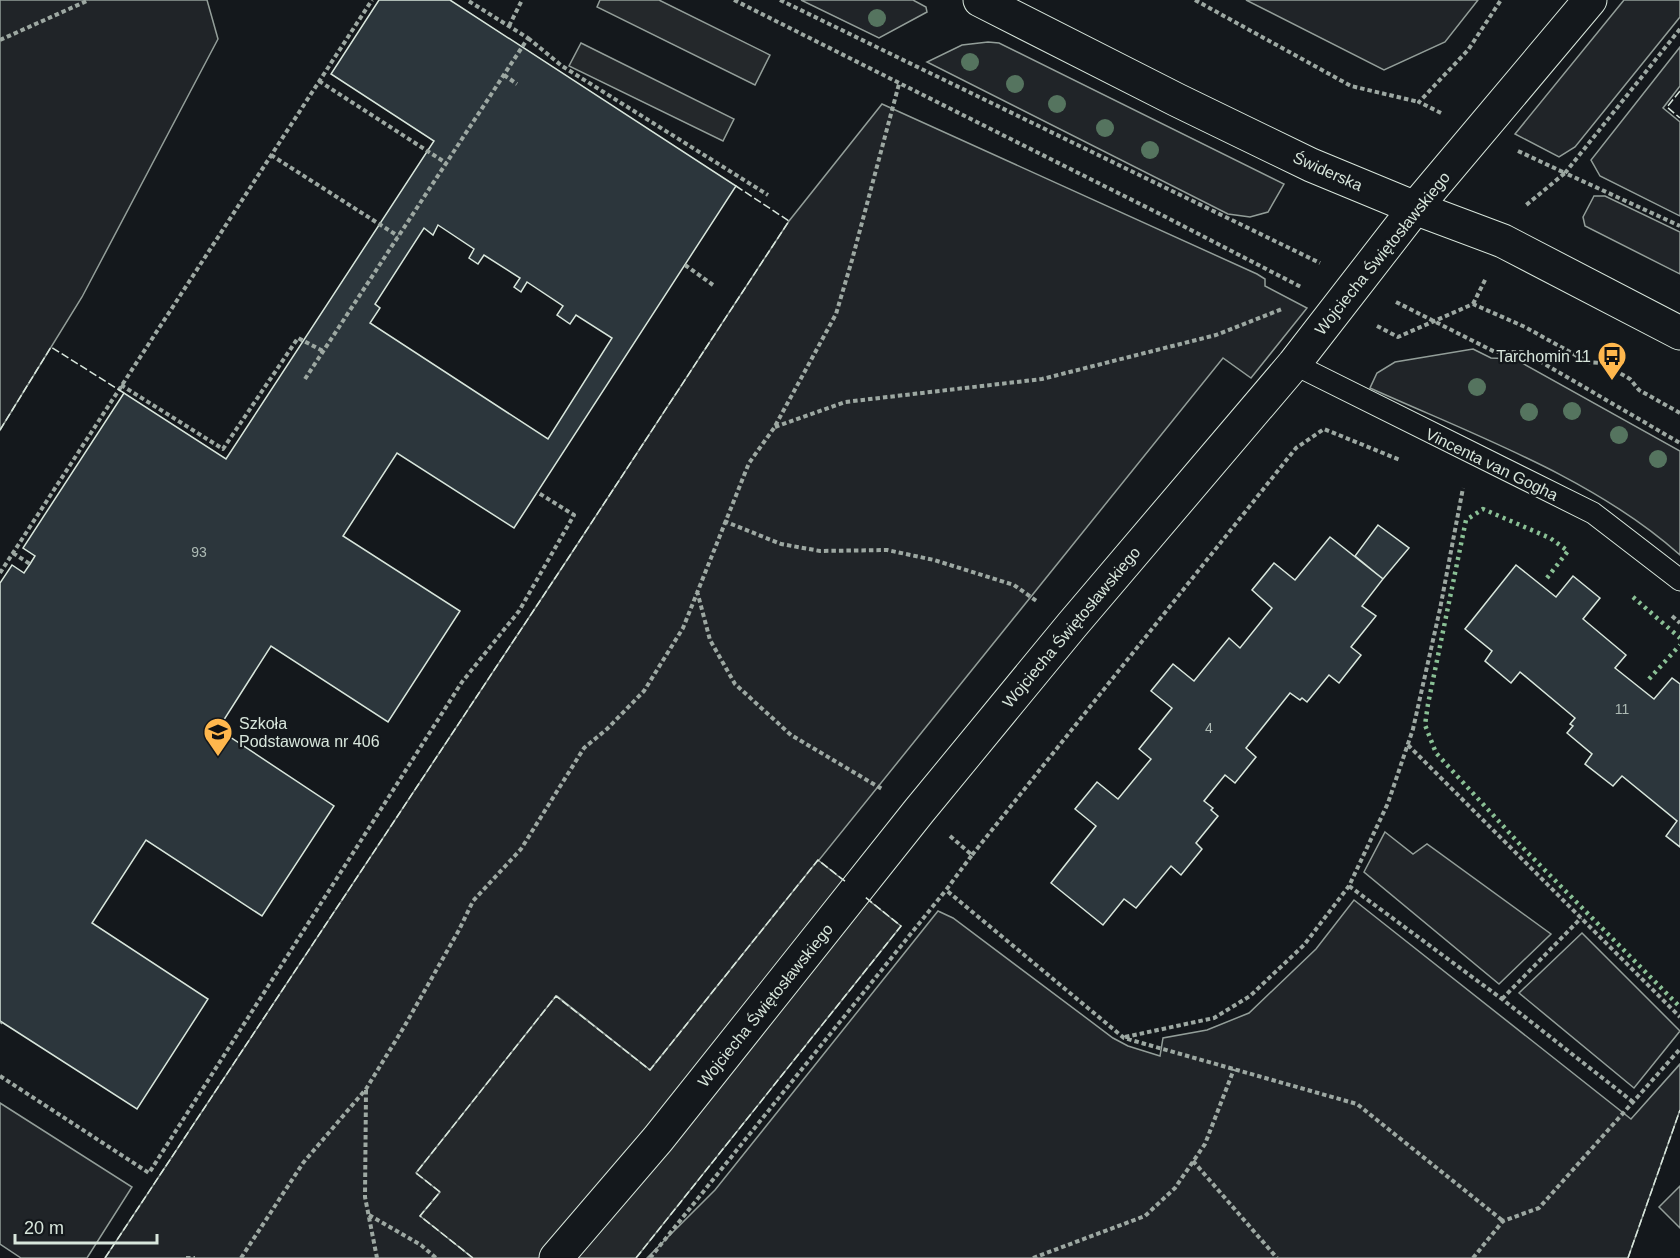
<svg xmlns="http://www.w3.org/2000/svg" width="1680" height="1258" viewBox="0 0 1680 1258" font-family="Arial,sans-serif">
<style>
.green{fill:#202428;stroke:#939e99;stroke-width:1.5}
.parking{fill:#24282b;stroke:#939e99;stroke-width:1.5}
.building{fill:#2c363c;stroke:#d8e6dc;stroke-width:1.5;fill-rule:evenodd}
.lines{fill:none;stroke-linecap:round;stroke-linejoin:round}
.lane-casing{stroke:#d8e6dc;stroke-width:23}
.street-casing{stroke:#d8e6dc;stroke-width:35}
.path{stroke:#9da8a2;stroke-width:4;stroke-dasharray:4.5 3;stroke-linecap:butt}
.lane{stroke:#14181c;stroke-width:21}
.street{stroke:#14181c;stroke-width:33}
.hedge{stroke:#8ac095;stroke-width:4.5;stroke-dasharray:3 4.5;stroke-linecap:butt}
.fence{stroke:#d8e6dc;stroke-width:1.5;stroke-dasharray:8 3;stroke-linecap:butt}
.tree{fill:#55745f}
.labels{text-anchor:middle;stroke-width:4.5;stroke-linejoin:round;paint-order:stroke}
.number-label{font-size:14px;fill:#adbab4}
.street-label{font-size:16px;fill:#d8e6dc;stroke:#14181c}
.poi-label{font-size:16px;fill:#d8e6dc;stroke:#14181c;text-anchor:end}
</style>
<rect width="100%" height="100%" fill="#14181c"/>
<path class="green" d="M0,0H207L218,39L82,297L0,430Z
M801,0H913L926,7L927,12L879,38Z
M1246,0H1478L1445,42L1384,70Z
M1624,0H1680V17L1575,147L1559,157L1515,134Z
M988,42L999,43L1284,184L1268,212L1250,217L1228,214L927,62L962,45Z
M1680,47V86L1663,108L1680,122V216L1600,176L1591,160Z
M882,104L1257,274L1265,279V286L1307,308L1251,378L1223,358L650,1070L557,996L440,1192L421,1216L473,1258H105L569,557L789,221Z
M1594,196H1605L1680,232V274L1585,226L1583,217Z
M1473,349L1491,358L1515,359L1680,451V555C1594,478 1474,435 1370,388L1377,373L1395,362Z
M1385,832L1413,854L1427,844L1551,934L1499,984L1364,872Z
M1354,900L1631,1119L1680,1064V1110L1628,1258H647L715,1190L938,911L953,918L1113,1038L1128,1046L1160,1056L1163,1038L1207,1030L1249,1013L1316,949Z
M1582,933L1680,1031L1634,1088L1519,993Z
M0,1103L132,1187L87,1258H21L0,1244Z"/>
<path class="parking" d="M600,0H659L770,55L755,85L597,7Z
M581,43L734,119L723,141L569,66Z
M818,860L901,926L636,1258H473L420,1216L440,1192L416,1173L556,996L650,1070Z
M1680,1186V1228L1659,1207Z"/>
<path class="building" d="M379,0H450L736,186L514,528L397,453L343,536L460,611L388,722L271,646L218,729L334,806L262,916L146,840L92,923L208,999L137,1109L0,1021V583L12,565L24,573L30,564L35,556L23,548L124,393L226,459L434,141L331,74ZM438,225L474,249L469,258L478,264L484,255L520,278L514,287L521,292L527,282L563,306L557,315L570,324L576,315L612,338L548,439L370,323L380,308L375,304L424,228L433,235Z
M1378,525L1409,548L1383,579L1355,556Z
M1330,537L1383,579L1362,606L1376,616L1351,647L1361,655L1339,683L1329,675L1307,702L1302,698L1300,700L1290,693L1246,748L1256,757L1235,783L1225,775L1204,801L1213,808L1211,810L1218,816L1196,843L1202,849L1181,875L1171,866L1136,908L1124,899L1103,925L1051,883L1096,826L1075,809L1097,782L1118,799L1151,759L1139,749L1172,708L1151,691L1173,664L1194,681L1229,638L1240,648L1272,608L1252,590L1274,563L1295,580Z
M1516,565L1556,597L1573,576L1600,598L1583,619L1626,655L1615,668L1654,699L1672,678L1680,684V847L1666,836L1677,821L1622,776L1613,786L1585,764L1592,754L1567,733L1573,726L1570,724L1575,718L1520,672L1511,683L1485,661L1492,651L1465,629Z"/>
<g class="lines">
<g class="lane-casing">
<path id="lane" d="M1294,364L1593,513L1680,580"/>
</g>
<g class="street-casing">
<path id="street" d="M980,0L1177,100L1311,165L1415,208L1503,241L1680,333
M556,1258L658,1139L919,811L1072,625L1294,364L1415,208L1590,0"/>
</g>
<path class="path" d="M734,0L1160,214L1301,287
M780,0L1320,263
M1195,0L1351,86L1419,102
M509,26L522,0
M1680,29L1565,173L1680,226
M528,38L562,66L768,195
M0,40L89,0
M504,75L517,84
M319,81L446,163
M1441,113L1419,102L1468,50L1501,0
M1518,151L1565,173L1525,206
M271,155L398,236
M685,265L713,285
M1396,302L1495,352H1524L1680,443
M1473,304L1486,278
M1377,326L1398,337L1473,304L1525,327L1588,362L1602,363L1630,379L1639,390L1680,413
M305,379L528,38L467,0
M121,385L223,449L298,338L323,351
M775,427L845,402L1042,379L1216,335L1282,309
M724,521L781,544L820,551L887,550L934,560L1014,585L1038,602
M13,553L30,564
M0,573L372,0
M697,591L710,640L735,684L791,735L882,789
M1672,616L1680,623
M1408,745L1680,1017
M950,836L972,855L946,890L1124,1038L1357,1104L1503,1221
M972,855L1296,448L1324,429L1400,460
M1349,886L1502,999L1633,1102
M1502,999L1581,918
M0,1023L1,1022
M1125,1037L1214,1018L1250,996L1304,945L1349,886L1388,803L1413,729L1440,609L1463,488
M0,1076L149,1173L462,682L519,611L574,515L537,492
M366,1090L365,1197L377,1258
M1193,1161L1277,1258
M369,1215L421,1245L436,1258
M186,1258H195
M241,1258L303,1163L366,1089L404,1027L459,930L473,901L521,849L584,748L607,729L644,691L683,628L749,463L774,428L836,314L852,260L899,84
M650,1258L946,890
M1033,1258L1145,1216L1175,1188L1205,1144L1234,1069
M1473,1258L1503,1221L1539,1208L1680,1049"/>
<use href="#lane" class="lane"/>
<use href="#street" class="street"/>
<path class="hedge" d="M1547,578L1568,551L1550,538L1483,509L1466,520L1428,704L1425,725L1436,753L1527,852L1680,1007
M1633,597L1680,638
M1649,679L1680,645"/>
<path class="fence" d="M1680,91L1667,107L1680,118
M0,430L51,347L124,393
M105,1258L569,557L789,221L736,186
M473,1258L420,1216L440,1192L416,1173L556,996L650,1070L818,860L846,882
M636,1258L901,926L865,897
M1628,1258L1680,1110"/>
</g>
<g class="tree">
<circle cx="877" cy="18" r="9"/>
<circle cx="970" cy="62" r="9"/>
<circle cx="1015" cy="84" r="9"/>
<circle cx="1057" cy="104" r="9"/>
<circle cx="1105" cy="128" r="9"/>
<circle cx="1150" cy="150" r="9"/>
<circle cx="1477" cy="387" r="9"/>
<circle cx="1572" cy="411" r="9"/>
<circle cx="1529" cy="412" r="9"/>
<circle cx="1619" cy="435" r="9"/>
<circle cx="1658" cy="459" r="9"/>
</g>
<defs>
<g id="bus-pin" transform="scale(1.5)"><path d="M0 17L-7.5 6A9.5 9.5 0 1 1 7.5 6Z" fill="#ffb74d" stroke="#14181c"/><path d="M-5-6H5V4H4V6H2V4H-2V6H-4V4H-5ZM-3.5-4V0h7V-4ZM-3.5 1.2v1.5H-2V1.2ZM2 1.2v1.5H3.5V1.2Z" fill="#111"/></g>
<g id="school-pin" transform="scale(1.5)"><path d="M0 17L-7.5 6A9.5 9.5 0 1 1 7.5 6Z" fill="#ffb74d" stroke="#14181c"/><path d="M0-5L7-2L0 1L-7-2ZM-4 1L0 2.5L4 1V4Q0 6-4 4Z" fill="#111"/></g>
</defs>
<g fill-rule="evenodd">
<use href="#bus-pin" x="1612" y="356"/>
<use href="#school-pin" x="218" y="732"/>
</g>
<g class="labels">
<g class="number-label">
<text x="199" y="557">93</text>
<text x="1622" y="714">11</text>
<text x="1209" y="733">4</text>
</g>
<g class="street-label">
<text transform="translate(1328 171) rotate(24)" y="6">Świderska</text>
<text transform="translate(1382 253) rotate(-51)" y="6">Wojciecha Świętosławskiego</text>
<text transform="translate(1492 464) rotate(26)" y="6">Vincenta van Gogha</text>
<text transform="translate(1071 627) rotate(-50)" y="6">Wojciecha Świętosławskiego</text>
<text transform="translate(765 1005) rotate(-51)" y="6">Wojciecha Świętosławskiego</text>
</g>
<g class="poi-label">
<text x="1591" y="362">Tarchomin 11</text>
<text x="239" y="729" text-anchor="start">Szkoła<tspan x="239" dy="18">Podstawowa nr 406</tspan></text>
</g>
</g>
<path d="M15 1234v9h142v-9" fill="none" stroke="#d8e6dc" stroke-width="3"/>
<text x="24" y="1234" font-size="18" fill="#d8e6dc" stroke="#14181c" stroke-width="4.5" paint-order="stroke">20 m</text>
</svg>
